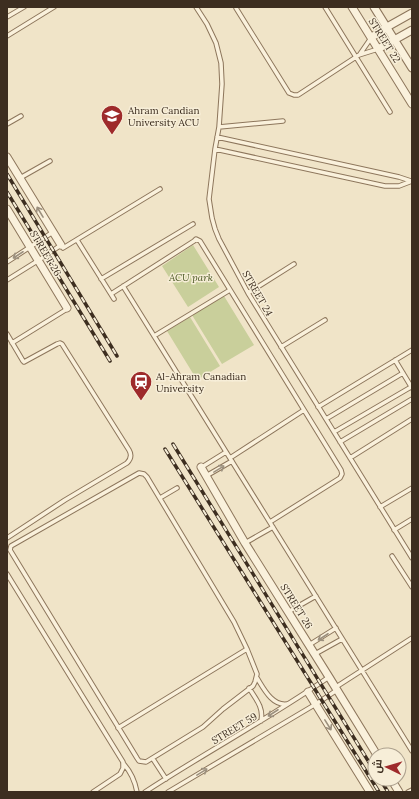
<svg xmlns="http://www.w3.org/2000/svg" width="419" height="799" viewBox="0 0 419 799" font-family="Lora,Cairo,serif">
<style>
.green{fill:#c9cf9b}
.lines{fill:none;stroke-linecap:round;stroke-linejoin:round}
.lane-casing{stroke:#8d765c;stroke-width:5.5}
.street-casing{stroke:#8d765c;stroke-width:9}
.lane{stroke:#faf1dc;stroke-width:3.5}
.street{stroke:#faf1dc;stroke-width:7}
.rail-casing{stroke:#3d2e20;stroke-width:3.5}
.rail{stroke:#f7eed8;stroke-width:2;stroke-dasharray:6;stroke-linecap:butt}
.oneway{stroke:#9c907e}
.labels{text-anchor:middle;stroke-width:3;stroke-linejoin:round;paint-order:stroke}
.street-label{font-size:10px;fill:#3d2e20;stroke:#f7eed8}
.poi-label{font-size:10px;fill:#3d2e20;stroke:#f7eed8;text-anchor:start}
.park-label{font-size:10px;font-style:italic;fill:#4d5a26;stroke:#f7eed8}
</style>
<rect width="100%" height="100%" fill="#f0e4c8"/>
<path class="green" d="M193,245L219,287L188,307L162,266Z
M224,296L254,345L222,364L192,315Z
M190,317L220,366L197,380L167,331Z"/>
<g class="lines">
<g class="lane-casing">
<path id="lane" d="M196,7L207,24L216,43L221,63L222,84L219,127L215,149L209,199L212,218L215,229L219,239L248,293L412,558
M325,7L390,112
M236,8L289,93L294,95H298L356,57L359,55L378,49
M7,17L24,7
M7,36L54,7
M360,54L371,38
M7,124L21,116
M219,127L283,121
M217,137L399,177L411,181
M215,149L385,186H399L412,181
M20,178L50,161
M77,240L114,299
M63,248L160,189
M7,262L53,232
M101,279L193,224
M7,280L39,260L61,245
M123,286L412,751
M248,293L294,264
M111,294L194,241L196,239L200,241L341,470L342,474L340,478L270,522
M7,334L23,361L24,362L57,344L60,343L62,344L129,450C132,455 131,459 127,463L65,500L7,538
M154,336L230,290
M12,343L67,309
M281,347L325,320
M395,360L412,388
M318,407L412,350
M326,419L403,373
M334,432L411,387
M340,442L412,399
M230,458L304,410
M350,458L412,419
M202,467L226,452
M139,473L144,474L147,477L234,622L247,649L257,674L255,682L253,686L223,709L203,727L146,762L139,761L137,758L10,550L11,546Z
M206,476L232,461
M160,498L177,488
M380,507L412,488
M394,530L412,519
M245,543L273,527
M392,556L412,587
M7,574L123,762V768L120,774L93,792
M288,612L316,596
M309,645L336,628
M315,654L342,639
M257,678C264,689 272,706 287,704
M336,687L412,638
M249,688C256,699 264,708 261,721
M118,728L247,649
M153,759L166,779
M123,763C131,772 135,781 137,792
M145,792C206,752 270,718 329,677
M168,792L316,704L337,690
M408,792L412,790"/>
</g>
<g class="street-casing">
<path id="street" d="M352,7L412,104
M374,7L412,68
M372,37L387,27L412,13
M378,49L412,30
M7,157L61,245
M7,209L67,308
M201,467L245,543L329,677L377,755
M308,692L370,792
M391,779L399,792"/>
</g>
<use href="#lane" class="lane"/>
<use href="#street" class="street"/>
<g class="rail-casing">
<path id="rail" d="M7,174L117,356
M7,192L110,361
M173,444L375,772
M165,449L379,792
M380,779L388,792"/>
</g>
<use href="#rail" class="rail"/>
</g>
<defs><path id="oneway-shaft" d="M-6 0H5M1.5-3L5.5 0L1.5 3" fill="none" stroke-width="1.6" stroke-linecap="round" stroke-linejoin="round"/></defs>
<g class="oneway">
<use href="#oneway-shaft" transform="translate(40 212) rotate(-121)"/>
<use href="#oneway-shaft" transform="translate(18 255) rotate(147)"/>
<use href="#oneway-shaft" transform="translate(219 469) rotate(-31)"/>
<use href="#oneway-shaft" transform="translate(323 637) rotate(147)"/>
<use href="#oneway-shaft" transform="translate(273 713) rotate(147)"/>
<use href="#oneway-shaft" transform="translate(328 725) rotate(58)"/>
<use href="#oneway-shaft" transform="translate(202 772) rotate(-31)"/>
</g>
<defs>
<g id="university-pin" transform="scale(1.15)"><path d="M0 17L-7.5 6A9.5 9.5 0 1 1 7.5 6Z" fill="#9e2a2b" stroke="#f7eed8"/><path d="M0-5L7-2L0 1L-7-2ZM-4 1L0 2.5L4 1V4Q0 6-4 4Z" fill="#fff"/></g>
<g id="station-pin" transform="scale(1.15)"><path d="M0 17L-7.5 6A9.5 9.5 0 1 1 7.5 6Z" fill="#9e2a2b" stroke="#f7eed8"/><path d="M-3-6H3Q5-6 5-4V2Q5 4 3 4L4.5 6H3L1.5 4h-3L-3 6H-4.5L-3 4Q-5 4-5 2V-4Q-5-6-3-6ZM-3.5-4v3h7v-3ZM-3.5 1v1.5H-2V1ZM2 1v1.5H3.5V1Z" fill="#fff"/></g>
</defs>
<g fill-rule="evenodd">
<use href="#university-pin" x="112" y="116"/>
<use href="#station-pin" x="141" y="382"/>
</g>
<g class="labels">
<g class="street-label">
<text transform="translate(385 40) rotate(58)" y="4">STREET 22</text>
<text transform="translate(46 253) rotate(59)" y="4">STREET 26</text>
<text transform="translate(258 293) rotate(60)" y="4">STREET 24</text>
<text transform="translate(297 606) rotate(58)" y="4">STREET 26</text>
<text transform="translate(234 728) rotate(-31)" y="4">STREET 59</text>
</g>
<g class="poi-label">
<text x="128" y="114">Ahram Candian<tspan x="128" dy="12">University ACU</tspan></text>
<text x="156" y="380">Al-Ahram Canadian<tspan x="156" dy="12">University</tspan></text>
</g>
<g class="park-label">
<text x="191" y="281">ACU park</text>
</g>
</g>
<rect width="419" height="799" fill="none" stroke="#3d2e20" stroke-width="16"/>
<g transform="translate(387 767) rotate(275)"><circle r="19" fill="#f7eed8" stroke="#ada18e"/>
<path d="M0-3L7 15L0 10L-7 15Z" fill="#9e2a2b"/>
<text y="-6" font-size="11" font-weight="bold" text-anchor="middle" fill="#3d2e20">ش</text>
</g>
</svg>
